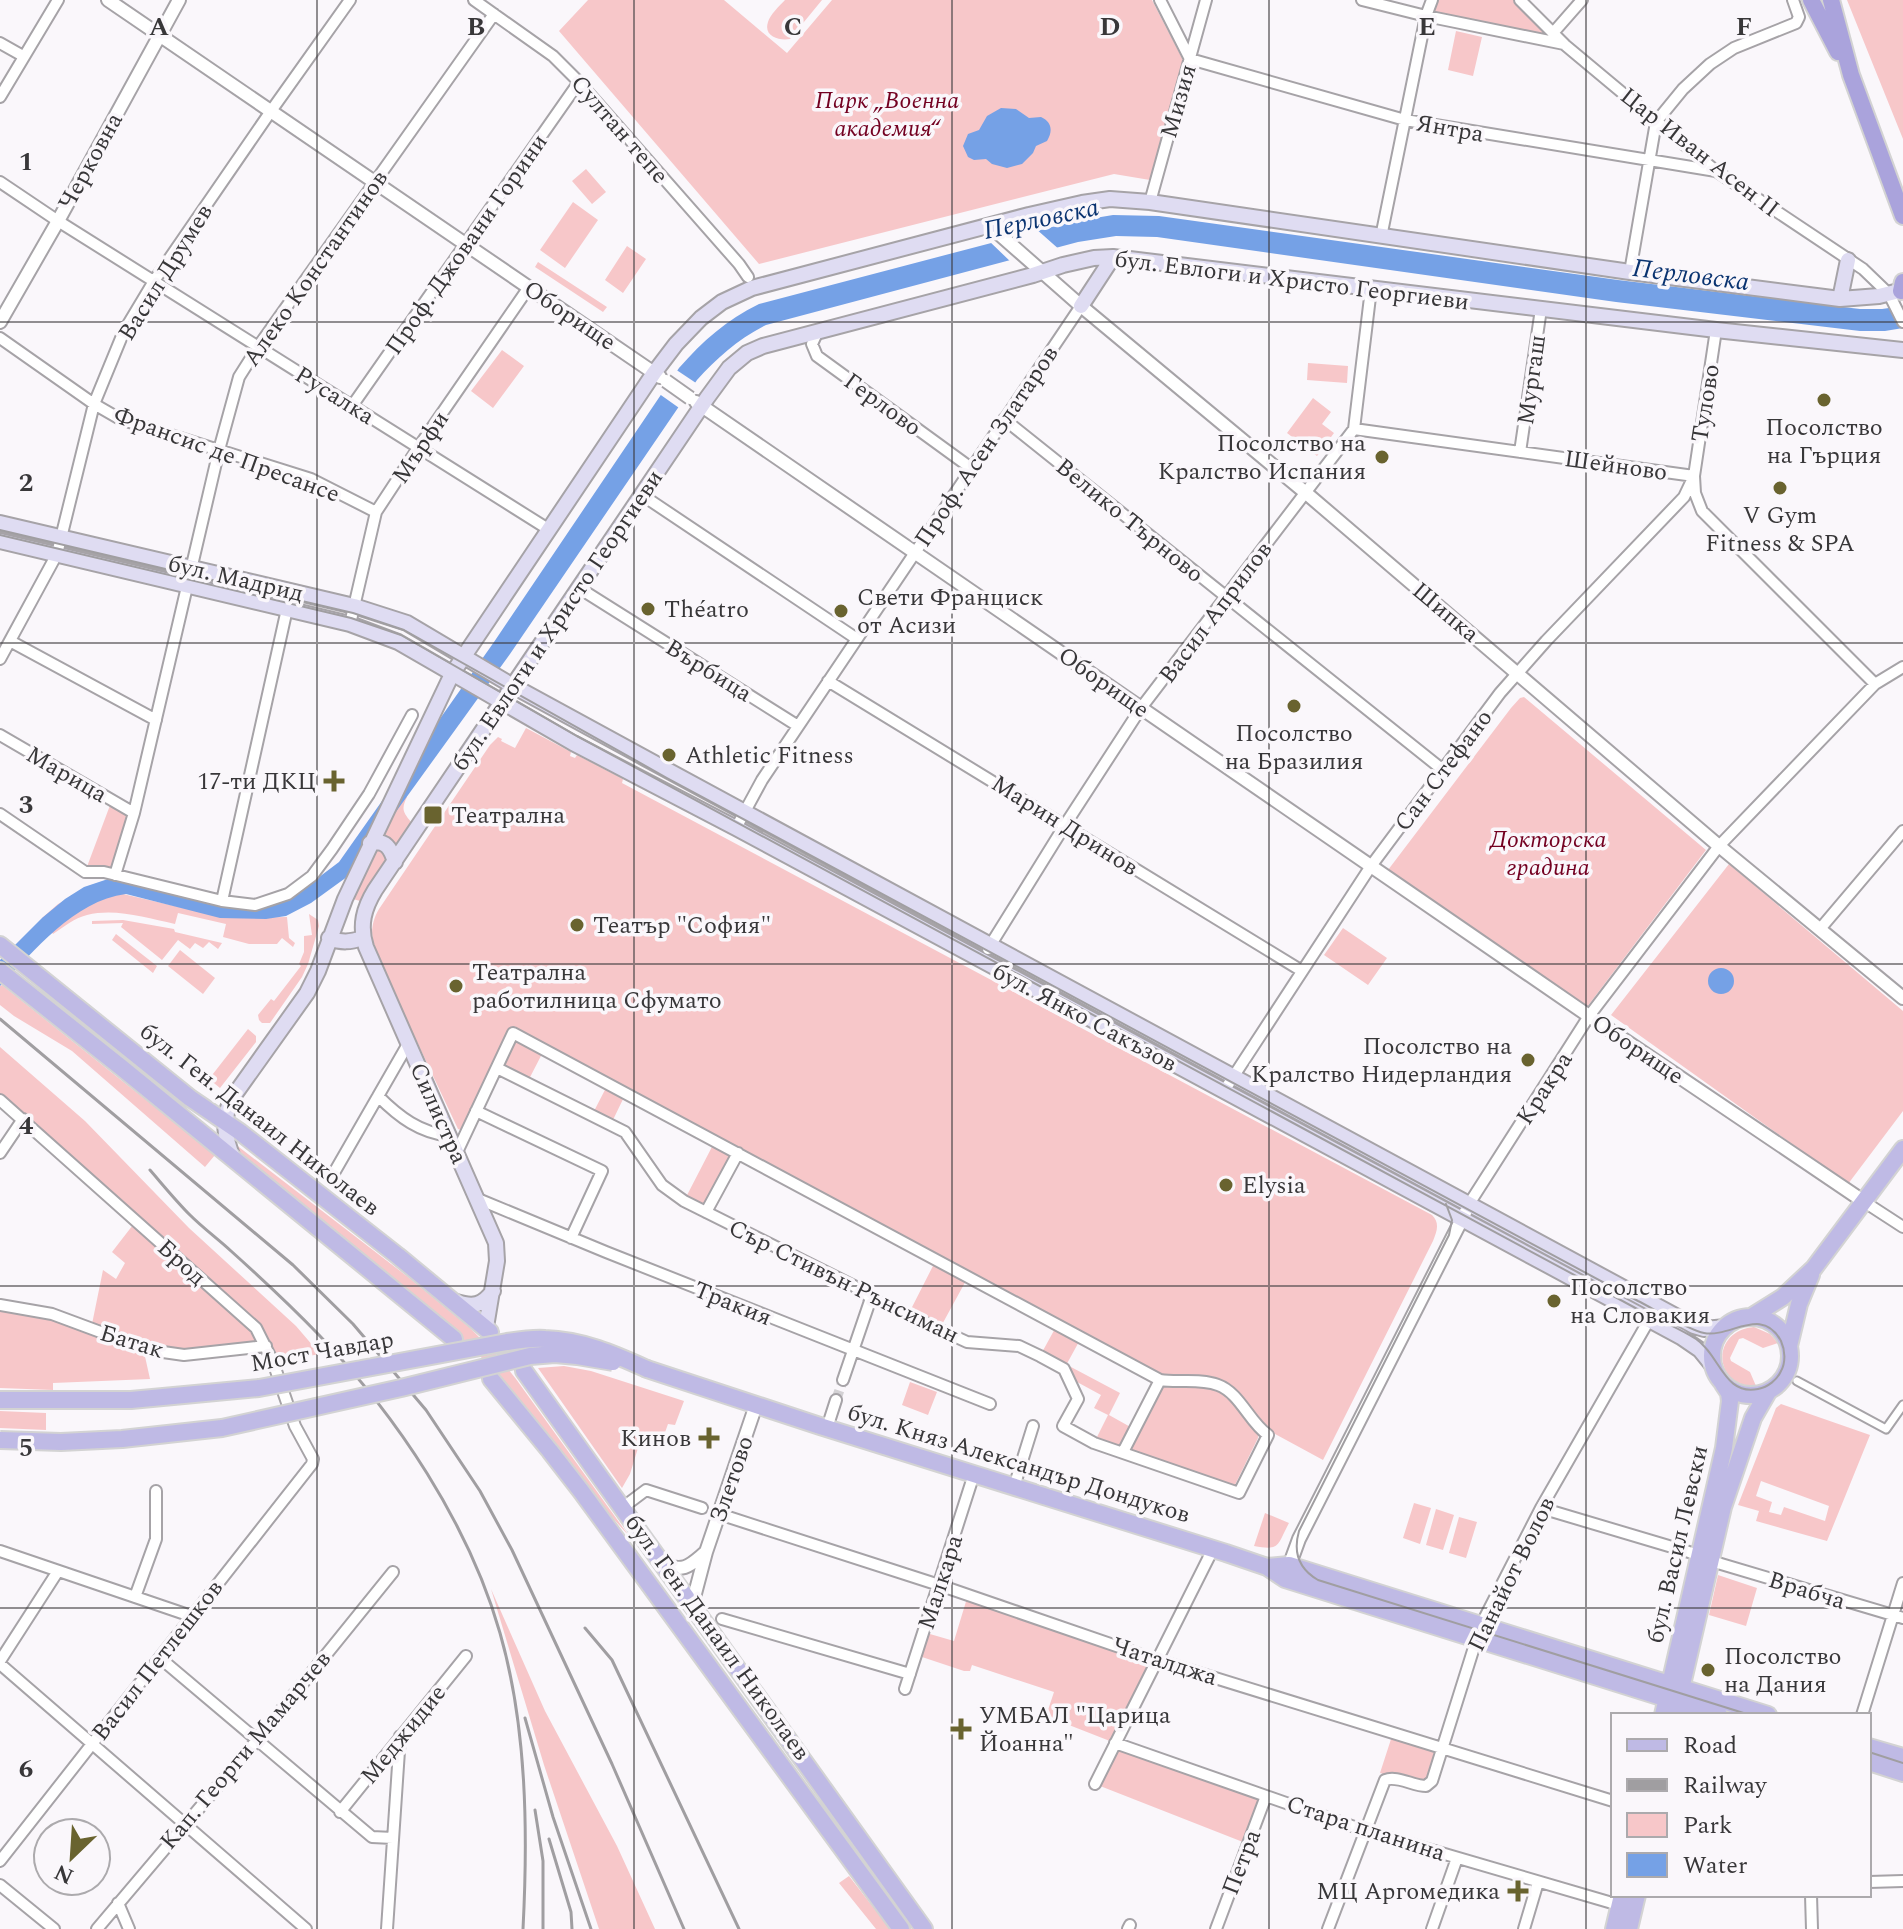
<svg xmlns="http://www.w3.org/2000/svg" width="1903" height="1929" viewBox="0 0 1903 1929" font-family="Spectral,serif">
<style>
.green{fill:#f7c7c9;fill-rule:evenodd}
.water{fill:#75a1e6}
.pier{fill:#faf7fb}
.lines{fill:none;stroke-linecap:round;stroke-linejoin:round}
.minor-tunnel{stroke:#d3d1d4;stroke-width:10;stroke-dasharray:10 5;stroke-linecap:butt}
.pedestrian-casing{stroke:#a6a3a7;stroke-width:11}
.minor-casing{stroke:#a6a3a7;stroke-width:14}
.tertiary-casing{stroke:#a6a3a7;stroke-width:16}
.secondary-casing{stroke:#a6a3a7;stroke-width:18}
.primary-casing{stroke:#d3d3d3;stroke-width:20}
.trunk-casing{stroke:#d3d3d3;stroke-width:20}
.pedestrian{stroke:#fff;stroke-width:7}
.minor{stroke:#fff;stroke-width:10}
.tertiary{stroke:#fff;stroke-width:12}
.secondary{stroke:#dfdcf2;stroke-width:14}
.primary{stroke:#bfbae5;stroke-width:16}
.trunk{stroke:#aaa3dc;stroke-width:16}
.tram{stroke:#a09ea1;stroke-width:2}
.rail{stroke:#a09ea1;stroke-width:3}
.tertiary-bridge-casing{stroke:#a6a3a7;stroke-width:16;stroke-linecap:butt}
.primary-bridge-casing{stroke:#d3d3d3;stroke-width:20;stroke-linecap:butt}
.tertiary-bridge{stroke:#fff;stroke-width:12}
.primary-bridge{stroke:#bfbae5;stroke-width:16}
.grid{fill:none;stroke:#383739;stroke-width:2;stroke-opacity:0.55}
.poi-dot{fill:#69632f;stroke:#faf7fb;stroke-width:3}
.labels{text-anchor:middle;stroke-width:7;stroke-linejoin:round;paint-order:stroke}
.park-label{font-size:24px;font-style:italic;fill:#730021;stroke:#faf7fb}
.street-label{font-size:24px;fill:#383739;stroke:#faf7fb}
.poi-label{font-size:24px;fill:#383739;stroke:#faf7fb;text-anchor:start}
.water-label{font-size:26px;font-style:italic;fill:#0a3370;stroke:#faf7fb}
.grid-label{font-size:26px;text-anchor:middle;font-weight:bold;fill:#383739;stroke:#faf7fb;stroke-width:7;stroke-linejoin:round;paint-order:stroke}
</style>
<rect width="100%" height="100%" fill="#faf7fb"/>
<path class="green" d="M588,0H724L787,53L832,0H1152L1183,60L1150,180L1114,174L759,264L559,31Z
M785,0H822L790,39C780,41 763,37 768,22C770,15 779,6 785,0Z
M1432,0H1520L1565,45L1426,16Z
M1847,0H1903V139Z
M1456,31L1482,37L1473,76L1448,70Z
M586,169L606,192L592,204L572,181Z
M573,202L598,220L565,268L540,250Z
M627,246L646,259L623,293L605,280Z
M538,262L607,307L603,312L535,267Z
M502,350L524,366L493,408L471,391Z
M1308,363L1348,366L1347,383L1307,380Z
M1313,398L1331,412L1322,424L1334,433L1317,456L1287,433Z
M1524,697L1706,850L1587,1007L1388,870L1511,708L1520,698Z
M526,728L571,752L570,756L575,758L577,755L623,779L622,783L1432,1215C1440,1223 1437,1231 1433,1241L1323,1460L1262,1427L1236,1391L1165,1377L512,1029L464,1127L461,1130L458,1129L378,959C371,941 369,926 379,909L490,745L498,737L502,739L501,741L515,748Z
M434,734L405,796L407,797C401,809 403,812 411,822V826L397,847L382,838Z
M112,800L134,813L115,875L85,872Z
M378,848H382L388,859L360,901L353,899L375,852Z
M1729,864L1903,1011V1111L1848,1184L1611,1015Z
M123,894L227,918L287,917L289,938L295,943L293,947L282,938L277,944H249L223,937L226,924L178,913L175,924C146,918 116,908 87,915C74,918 64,927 53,934L42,918L58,904L69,898Z
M309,914L318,920L319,926L308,964L302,977L270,1023H262L259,1020L258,1015L271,999L274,1001L301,966L299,964L304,952V936L312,935Z
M123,920L174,929L175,932L222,943L218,949L209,942L203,948L195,943L190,949L178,940L162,960L121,927L123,923L92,924V921Z
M1343,928L1387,958L1368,985L1324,955Z
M116,934L157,966L153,973L112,940Z
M180,950L215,978L203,994L168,966Z
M2,985L215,1155L205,1167L72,1051L14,1016L0,1005V986Z
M248,1029L256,1036V1042L220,1088L209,1079Z
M515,1037L543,1052L527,1083L500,1069Z
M0,1047L85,1121L189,1228L296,1326L320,1354L280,1361L257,1324L0,1094Z
M608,1084L626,1093L611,1124L592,1115Z
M715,1141L738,1153L706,1212L684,1201Z
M235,1144L408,1277L470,1328L495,1353L516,1379L629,1536L589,1492L508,1387L488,1364L455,1332L237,1153Z
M136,1221L256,1328L266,1346L184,1355L91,1329L103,1270L116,1279L125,1263L112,1252Z
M936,1260L968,1277L939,1330L908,1315Z
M0,1310L50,1319L144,1352L150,1379L53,1383V1390L0,1388Z
M1057,1325L1081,1338L1064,1369L1040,1356Z
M1754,1327L1770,1334L1778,1343L1763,1348L1743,1338L1739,1339L1730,1358L1731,1361L1750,1372L1756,1386C1713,1387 1710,1331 1754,1327Z
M564,1366L591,1371L684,1401L675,1425L668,1424L662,1441L642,1435L630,1474L622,1488L538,1368Z
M1071,1367L1120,1393L1109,1415L1134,1429L1160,1380L1219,1386L1259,1428L1258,1438L1232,1491L1094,1443L1108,1415L1094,1408L1101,1395L1066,1376Z
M910,1382L937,1392L928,1415L902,1405Z
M1781,1404L1870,1435L1827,1541L1756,1521L1759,1511L1738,1505L1776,1408ZM1761,1481L1829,1506L1825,1521L1784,1507L1781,1515L1769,1512L1772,1502L1756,1496Z
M0,1411L46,1413V1430L0,1428Z
M1414,1503L1431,1508L1420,1544L1403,1538Z
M1436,1509L1454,1515L1443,1550L1426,1545Z
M1265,1513L1289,1523C1277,1545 1281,1551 1254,1546Z
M1459,1517L1477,1522L1466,1558L1449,1553Z
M1718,1575L1757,1588L1746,1626L1709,1615Z
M491,1589L545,1711L617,1846L655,1929H599L544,1765Z
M968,1595L1157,1660L1116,1743L1266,1796L1248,1844L1095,1784L1115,1743L1046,1716L1054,1692L972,1665L970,1671H964L916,1655L923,1632L954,1641Z
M1393,1733L1442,1748L1426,1786L1380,1773Z
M849,1876L890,1929H876L839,1883Z"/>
<path class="water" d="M1001,108L1016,109L1029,118L1041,117C1052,122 1053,131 1047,141L1036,146L1033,153L1022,164L1007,168L992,164L986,159L974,160L968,157L963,146L968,134L979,130L987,116Z
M1113,215L1159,216L1618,280L1860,309H1882L1903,306V328L1885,331H1860L1616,302L1157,237L1116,236L1078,242L766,325C738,339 717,358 697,380L510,654L351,874L311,903L286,916L266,919L220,918L126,894C73,901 35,951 0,986V960L42,918L65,899L84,887L111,878L226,903H268L298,893L339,862L494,642L679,368C703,341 726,320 759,304L1071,222Z
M1708 981a13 13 0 1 1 26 0a13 13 0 1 1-26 0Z"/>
<path class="pier" d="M1035,228L1061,251L1013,264L988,240Z
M675,369L699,385L682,410L658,393Z"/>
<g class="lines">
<path class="minor-tunnel" d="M836,1400L843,1380"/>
<g class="pedestrian-casing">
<path id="pedestrian" d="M1797,1381L1886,1429L1903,1405"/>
</g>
<g class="minor-casing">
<path id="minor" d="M474,0L553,56L579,82L739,264L748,277
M1160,0L1190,59
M1362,0L1426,16L1564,44
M1520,0L1565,45L1716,171L1863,269L1889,294L1903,322
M1553,33L1582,0
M0,43L23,56
M1190,59L1405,120L1716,171
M0,97L58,0
M0,182L58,221L548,529
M1150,202L1206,0
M1381,237L1426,16L1432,0
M1630,272L1656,122L1683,89L1710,64L1734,48L1796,23L1799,17L1793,0
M1716,330L1694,476L1695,493L1702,511L1875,684
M817,333L812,344L817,356L971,468
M0,338L94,404L120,419L311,479L376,512
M352,406L579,82
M1004,419L1443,770
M1354,429L1694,476
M1520,452L1541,309
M642,495L857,639
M579,588L798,726
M350,624L376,512L418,448L529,287
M10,641L156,720
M0,659L57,554L94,404L124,331L154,281L271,111L350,0
M828,681L1302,971
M0,735L134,813
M0,814L85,872H104L222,901L255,905L288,894L312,876L332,849L369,794L412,715
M736,828L762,780L1081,306
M115,875L134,813L219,450L239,377L258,347L494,14
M222,901L291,591
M1820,929L1903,831
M988,949L1065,825L1141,708L1354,429L1371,289
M1224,1091L1371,866L1500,693L1546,641L1684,497L1694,476
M378,1096C399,1117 420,1133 450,1136
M0,1100L256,1328L273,1362L295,1426L313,1459L312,1464L0,1861
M476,1111L602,1171L571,1238
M457,1152L513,1033L1160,1380C1178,1383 1200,1378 1218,1385C1240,1393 1249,1422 1268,1435L1239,1493L1094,1443L1063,1426L1078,1399L1064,1369L1040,1356L1019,1346L967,1342L871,1298L854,1286L684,1201L662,1185L625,1132L497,1068
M0,1153L23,1119
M331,1178L408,1044
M478,1199L606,1252L990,1404
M1863,1201L1903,1227
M1469,1204L1589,1016L1719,846L1875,684L1903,667
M706,1212L738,1153
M0,1305L52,1314L149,1350L184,1355L266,1346
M843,1380L871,1298
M827,1428L836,1400
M1123,1452L1160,1380
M1014,1487L1033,1426
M622,1508L646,1490L702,1508
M1541,1508L1699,1555
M719,1514L939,1585L1157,1660L1613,1801
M0,1551L191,1616
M1711,1561L1903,1618
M135,1597L156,1539V1491
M722,1619L910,1674
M160,1658L372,1837L393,1838
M0,1661L58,1571
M0,1664L306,1929
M905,1689L974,1474
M1862,1715L1903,1583
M1115,1743L1366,1831L1619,1905
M1095,1784L1213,1549
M340,1812L466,1656
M1869,1882L1903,1881
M0,1885L54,1929
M1811,1895L1812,1929
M118,1903L129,1929
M97,1929L257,1740L393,1572
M387,1929L400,1736
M1128,1929L1130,1925
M1216,1929L1266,1796
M1328,1929L1385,1780C1397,1775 1413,1786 1426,1786L1432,1781L1481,1625L1541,1508L1649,1320
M1432,1929L1457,1858
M1524,1929L1538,1882"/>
</g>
<g class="tertiary-casing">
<path id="tertiary" d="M108,0L660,377
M990,226L1081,306L1306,493L1719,846L1903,998
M0,322L58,221L179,0
M696,402L1589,1016L1863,1201
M663,1565C686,1572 689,1566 706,1552
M1287,1572L1299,1539L1465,1213
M692,1605L706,1552L756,1405"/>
</g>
<g class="secondary-casing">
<path id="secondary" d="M1840,299L1848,260
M1081,306L1113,257
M0,523L354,606L407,623L513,686L645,758L1694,1326L1704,1329L1726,1327
M0,541L350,624L398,642L573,743L736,828L1681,1337L1700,1350L1713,1366
M370,843C386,839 391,849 395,862
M329,938C342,943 350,942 363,938
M233,1158C224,1135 223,1124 230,1101L307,993L318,971L345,899L452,674L654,373L676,344L701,318L722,302L752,288L1029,215L1082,203L1110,199L1150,202L1630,272L1840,299L1879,296L1903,290
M456,1302C473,1307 482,1306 493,1291
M486,1327L497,1261L496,1243L366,947C359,925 364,908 375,890L707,398L729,368L747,353L763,346L1033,275L1063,265L1094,258L1113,257L1716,330L1903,350"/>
</g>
<g class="primary-casing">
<path id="primary" d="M0,945L190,1098L240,1132L398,1256L490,1332
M0,971L122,1068L454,1339
M1712 1356a39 39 0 1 1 78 0a39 39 0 1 1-78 0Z
M1751,1317L1783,1297L1814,1268L1903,1149
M1789,1346L1799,1304L1811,1275
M647,1369L820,1426L1226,1553L1267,1567L1285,1579L1719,1715
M524,1371L924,1929
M491,1379L550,1451L581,1491L901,1929
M1267,1567L1289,1565L1768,1715
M1663,1715L1724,1448L1730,1401L1729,1393L1723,1384
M1675,1715L1723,1507L1753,1418L1768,1392
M1869,1747L1903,1757
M1869,1762L1903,1773
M1614,1929L1622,1895
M1629,1929L1637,1895"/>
</g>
<g class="trunk-casing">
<path id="trunk" d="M1811,0L1838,52
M1831,0L1851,75L1903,216
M1901,291L1903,282"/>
</g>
<use href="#pedestrian" class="pedestrian"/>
<use href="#minor" class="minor"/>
<use href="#tertiary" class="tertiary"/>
<use href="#secondary" class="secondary"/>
<use href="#primary" class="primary"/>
<use href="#trunk" class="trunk"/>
<path class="tram" d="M0,530L353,613L404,630L667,778L1638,1301C1654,1309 1689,1330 1704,1333C1731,1338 1762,1305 1781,1341C1785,1350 1786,1362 1781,1371C1777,1380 1768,1387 1758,1389C1724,1396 1720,1355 1696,1339C1679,1328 1659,1320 1641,1311L577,736L401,635L351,618L0,535
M1446,1204L1452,1220L1449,1235L1299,1531C1293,1552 1299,1569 1318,1580L1750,1715
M1869,1752L1903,1763"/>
<path class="rail" d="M0,1019L293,1265L353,1324L426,1410L480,1491L512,1550L612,1764L684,1929
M150,1170C163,1185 176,1201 190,1215C203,1228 218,1239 231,1251C261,1278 291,1306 319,1335C397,1416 469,1524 500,1633C527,1727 528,1833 523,1929
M585,1628L612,1660L739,1929
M525,1718L553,1817L591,1929
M535,1810L543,1861V1929
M549,1839L571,1912L572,1929"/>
<g class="tertiary-bridge-casing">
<path id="tertiary-bridge" d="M666,381L690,398"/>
</g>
<g class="primary-bridge-casing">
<path id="primary-bridge" d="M0,1400H131L259,1388L507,1342C520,1340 533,1338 545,1339C582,1340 614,1354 647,1369
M0,1440L61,1442L122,1439L222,1428L401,1388L530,1356L555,1354L577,1356L613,1362"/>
</g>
<use href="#tertiary-bridge" class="tertiary-bridge"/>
<use href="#primary-bridge" class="primary-bridge"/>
</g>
<path class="grid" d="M317,0V1929M634,0V1929M952,0V1929M1269,0V1929M1586,0V1929M0,322H1903M0,643H1903M0,964H1903M0,1286H1903M0,1608H1903"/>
<g class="poi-dot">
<circle cx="1824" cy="400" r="8"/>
<circle cx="1382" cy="457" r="8"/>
<circle cx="1780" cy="488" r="8"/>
<circle cx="648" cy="609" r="8"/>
<circle cx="841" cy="611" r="8"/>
<circle cx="1294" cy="706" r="8"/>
<circle cx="669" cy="755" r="8"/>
<path d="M330 769h8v8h8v8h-8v8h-8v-8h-8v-8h8z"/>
<rect x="423" y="805" width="20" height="20" rx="4"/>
<circle cx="577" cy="925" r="8"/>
<circle cx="456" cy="986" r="8"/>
<circle cx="1528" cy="1060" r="8"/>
<circle cx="1226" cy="1185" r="8"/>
<circle cx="1554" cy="1301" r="8"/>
<path d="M705 1426h8v8h8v8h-8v8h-8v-8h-8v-8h8z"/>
<circle cx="1708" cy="1670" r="8"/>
<path d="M957 1717h8v8h8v8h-8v8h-8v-8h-8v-8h8z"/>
<path d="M1514 1879h8v8h8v8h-8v8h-8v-8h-8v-8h8z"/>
</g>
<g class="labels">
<g class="park-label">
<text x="887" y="108">Парк „Военна<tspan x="887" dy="28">академия“</tspan></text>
<text x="1548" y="847">Докторска<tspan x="1548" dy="28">градина</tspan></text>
</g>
<g class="street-label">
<text transform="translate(1178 101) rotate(-74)" y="8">Мизия</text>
<text transform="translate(1450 128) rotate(10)" y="8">Янтра</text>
<text transform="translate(620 129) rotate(49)" y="8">Султан тепе</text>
<text transform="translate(1700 152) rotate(38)" y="8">Цар Иван Асен II</text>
<text transform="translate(90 161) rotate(-61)" y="8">Черковна</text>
<text transform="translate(466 244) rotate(-55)" y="8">Проф. Джовани Горини</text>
<text transform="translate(315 268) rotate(-55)" y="8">Алеко Константинов</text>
<text transform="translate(165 272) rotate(-58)" y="8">Васил Друмев</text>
<text transform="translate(1292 280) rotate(7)" y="8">бул. Евлоги и Христо Георгиеви</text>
<text transform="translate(570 315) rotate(34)" y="8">Оборище</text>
<text transform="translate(1531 380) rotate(-82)" y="8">Мургаш</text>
<text transform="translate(335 395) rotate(32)" y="8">Русалка</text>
<text transform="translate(1705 403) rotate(-81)" y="8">Тулово</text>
<text transform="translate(883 404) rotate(36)" y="8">Герлово</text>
<text transform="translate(986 446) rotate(-56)" y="8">Проф. Асен Златаров</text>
<text transform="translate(420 447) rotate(-56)" y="8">Мърфи</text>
<text transform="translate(227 454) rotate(20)" y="8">Франсис де Пресансе</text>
<text transform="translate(1616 465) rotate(8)" y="8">Шейново</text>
<text transform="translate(1130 520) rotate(39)" y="8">Велико Търново</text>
<text transform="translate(236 578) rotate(13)" y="8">бул. Мадрид</text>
<text transform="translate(1215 612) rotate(-53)" y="8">Васил Априлов</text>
<text transform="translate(1446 612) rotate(40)" y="8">Шипка</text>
<text transform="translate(557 620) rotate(-56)" y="8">бул. Евлоги и Христо Георгиеви</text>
<text transform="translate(709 670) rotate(32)" y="8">Върбица</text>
<text transform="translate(1104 682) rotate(35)" y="8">Оборище</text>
<text transform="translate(1443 770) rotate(-53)" y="8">Сан Стефано</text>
<text transform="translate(67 774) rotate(30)" y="8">Марица</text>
<text transform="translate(1065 825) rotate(32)" y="8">Марин Дринов</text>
<text transform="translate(1085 1017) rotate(28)" y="8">бул. Янко Сакъзов</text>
<text transform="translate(1638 1049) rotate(34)" y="8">Оборище</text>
<text transform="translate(1544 1088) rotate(-57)" y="8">Кракра</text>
<text transform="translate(439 1113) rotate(66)" y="8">Силистра</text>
<text transform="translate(260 1119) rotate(38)" y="8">бул. Ген. Данаил Николаев</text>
<text transform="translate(182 1262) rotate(42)" y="8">Брод</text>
<text transform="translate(844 1281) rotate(26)" y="8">Сър Стивън Рънсиман</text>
<text transform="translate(733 1303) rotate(22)" y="8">Тракия</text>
<text transform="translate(132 1341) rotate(17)" y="8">Батак</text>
<text transform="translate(322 1351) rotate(-10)" y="8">Мост Чавдар</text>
<text transform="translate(1019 1463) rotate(17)" y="8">бул. Княз Александър Дондуков</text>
<text transform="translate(731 1479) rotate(-71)" y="8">Злетово</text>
<text transform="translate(1677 1544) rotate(-77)" y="8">бул. Васил Левски</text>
<text transform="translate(1511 1574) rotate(-64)" y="8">Панайот Волов</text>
<text transform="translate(940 1582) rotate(-72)" y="8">Малкара</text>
<text transform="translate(1807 1590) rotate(17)" y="8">Врабча</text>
<text transform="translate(718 1637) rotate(54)" y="8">бул. Ген. Данаил Николаев</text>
<text transform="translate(157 1660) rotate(-52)" y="8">Васил Петлешков</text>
<text transform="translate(1165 1661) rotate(18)" y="8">Чаталджа</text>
<text transform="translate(403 1734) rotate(-51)" y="8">Меджидие</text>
<text transform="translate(245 1750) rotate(-50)" y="8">Кап. Георги Мамарчев</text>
<text transform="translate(1366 1828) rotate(18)" y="8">Стара планина</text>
<text transform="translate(1241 1862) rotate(-69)" y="8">Петра</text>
</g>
<g class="poi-label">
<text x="1824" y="435" text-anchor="middle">Посолство<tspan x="1824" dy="28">на Гърция</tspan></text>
<text x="1366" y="451" text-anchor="end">Посолство на<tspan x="1366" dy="28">Кралство Испания</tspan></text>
<text x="1780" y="523" text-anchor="middle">V Gym<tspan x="1780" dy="28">Fitness &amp; SPA</tspan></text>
<text x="857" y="605">Свети Франциск<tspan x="857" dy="28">от Асизи</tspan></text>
<text x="664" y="617">Théatro</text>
<text x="1294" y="741" text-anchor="middle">Посолство<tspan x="1294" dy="28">на Бразилия</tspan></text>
<text x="685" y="763">Athletic Fitness</text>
<text x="316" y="789" text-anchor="end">17-ти ДКЦ</text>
<text x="451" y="823">Театрална</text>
<text x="593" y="933">Театър "София"</text>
<text x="472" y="980">Театрална<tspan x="472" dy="28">работилница Сфумато</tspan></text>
<text x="1512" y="1054" text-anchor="end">Посолство на<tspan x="1512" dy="28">Кралство Нидерландия</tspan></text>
<text x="1242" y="1193">Elysia</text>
<text x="1570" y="1295">Посолство<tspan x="1570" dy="28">на Словакия</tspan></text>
<text x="691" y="1446" text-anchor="end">Кинов</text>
<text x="1724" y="1664">Посолство<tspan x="1724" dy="28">на Дания</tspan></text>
<text x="979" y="1723">УМБАЛ "Царица<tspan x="979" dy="28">Йоанна"</tspan></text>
<text x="1500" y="1899" text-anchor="end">МЦ Аргомедика</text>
</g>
<g class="water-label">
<text transform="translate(1041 218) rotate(-12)" y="9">Перловска</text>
<text transform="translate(1691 274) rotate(7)" y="9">Перловска</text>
</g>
</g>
<g class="grid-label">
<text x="159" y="35">A</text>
<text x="476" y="35">B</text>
<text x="793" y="35">C</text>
<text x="1110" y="35">D</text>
<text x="1427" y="35">E</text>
<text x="1744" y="35">F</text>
<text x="26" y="170">1</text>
<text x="26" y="491">2</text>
<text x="26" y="813">3</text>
<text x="26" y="1134">4</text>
<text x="26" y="1456">5</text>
<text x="26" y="1777">6</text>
</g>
<rect x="1611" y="1713" width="260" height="184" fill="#faf7fb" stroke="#acaaad" stroke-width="2"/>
<rect x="1627" y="1739" width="40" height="12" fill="#bfbae5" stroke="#acaaad" stroke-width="2"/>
<text x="1683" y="1753" font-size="24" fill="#383739">Road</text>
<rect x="1627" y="1779" width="40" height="12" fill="#a09ea1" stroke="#acaaad" stroke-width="2"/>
<text x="1683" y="1793" font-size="24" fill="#383739">Railway</text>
<rect x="1627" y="1813" width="40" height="24" fill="#f7c7c9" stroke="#acaaad" stroke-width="2"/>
<text x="1683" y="1833" font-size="24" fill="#383739">Park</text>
<rect x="1627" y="1853" width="40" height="24" fill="#75a1e6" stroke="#acaaad" stroke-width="2"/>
<text x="1683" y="1873" font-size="24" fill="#383739">Water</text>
<g transform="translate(72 1857) rotate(205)"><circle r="38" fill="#faf7fb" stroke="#acaaad" stroke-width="2"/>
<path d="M0-6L14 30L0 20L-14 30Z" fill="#69632f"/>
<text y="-12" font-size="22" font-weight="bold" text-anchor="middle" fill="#383739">N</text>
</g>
</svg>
